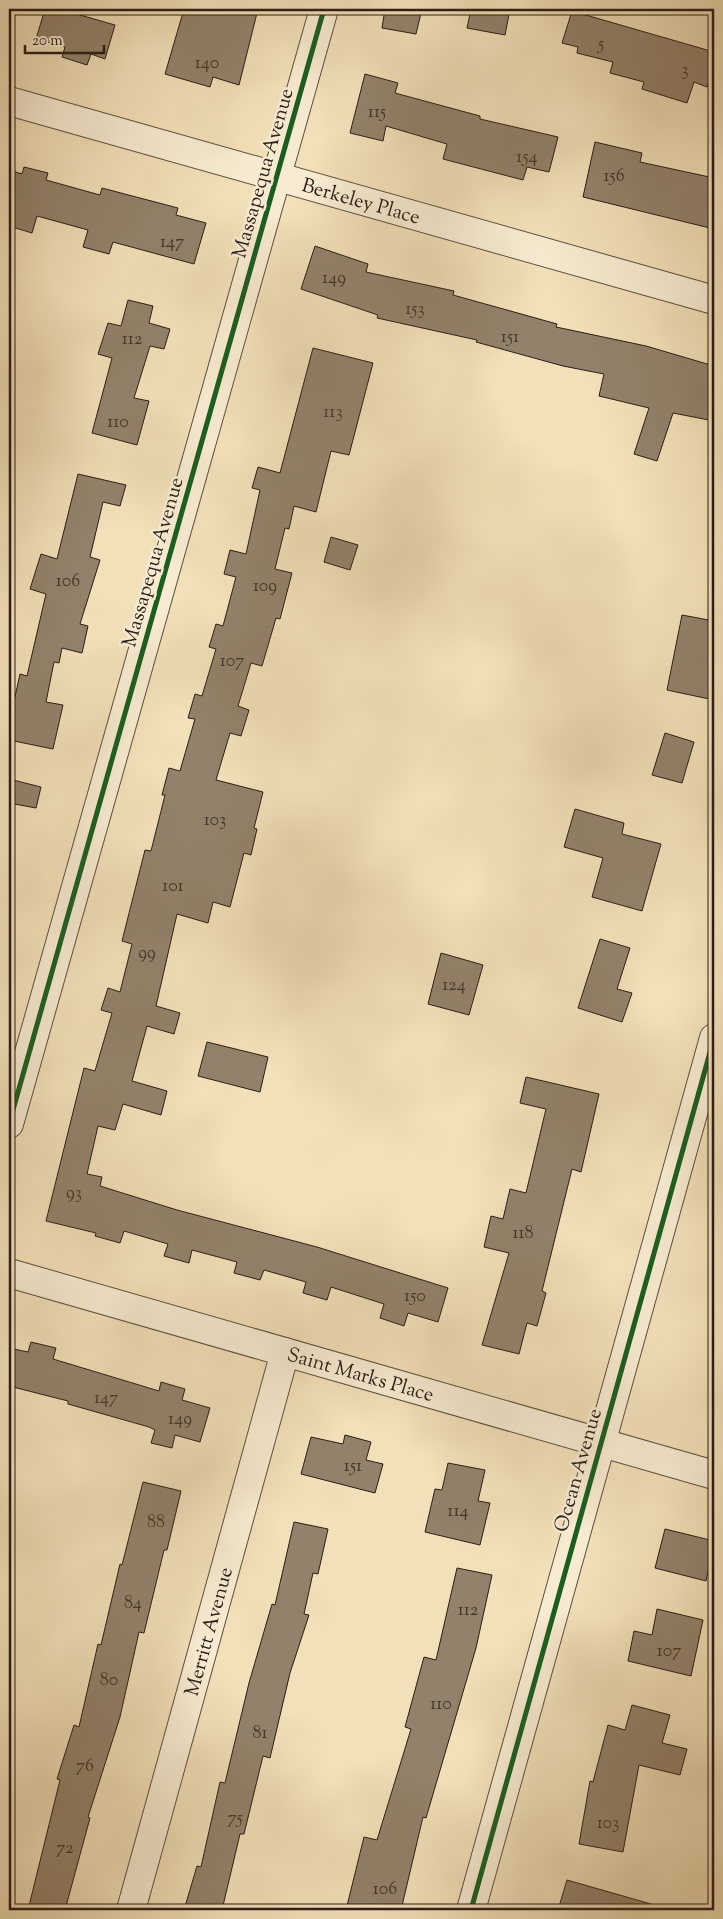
<svg xmlns="http://www.w3.org/2000/svg" width="723" height="1919" viewBox="0 0 723 1919" font-family="'Sorts Mill Goudy',serif">
<style>
.building{fill:#92826b;stroke:#2a1d17}
.lines{fill:none;stroke-linecap:round;stroke-linejoin:round}
.minor-casing{stroke:#5c4e3f;stroke-width:30}
.minor{stroke:#f7ebd1;stroke-width:28}
.cycleway-casing{stroke:#f7ebd1;stroke-width:8}
.cycleway{stroke:#1b5e20;stroke-width:5}
.labels{text-anchor:middle;stroke-width:5;stroke-linejoin:round;paint-order:stroke}
.number-label{font-size:18px;fill:#44362c}
.street-label{font-size:20px;fill:#2a1d17;stroke:#f7ebd1}
</style>
<rect width="100%" height="100%" fill="#f2e0b8"/>
<filter id="stains"><feTurbulence type="fractalNoise" baseFrequency=".004" numOctaves="4"/><feColorMatrix values="0 0 0 0 .2 0 0 0 0 .09 0 0 0 0 .02 0 0 0 .5 -.17"/></filter>
<radialGradient id="worn" r=".72"><stop offset=".6" stop-color="#630" stop-opacity="0"/><stop offset="1" stop-color="#630" stop-opacity=".3"/></radialGradient>
<path class="building" d="M45,9H59L115,25L105,59L91,54L87,65L62,57L65,47L36,39Z
M184,9H258L239,85L213,77L210,87L165,74Z
M385,9H422L416,34L382,28Z
M471,9H510L505,35L467,28Z
M572,11L714,52V63L707,87L694,82L687,103L642,89L644,82L610,73L613,62L577,53L578,47L562,43Z
M365,74L398,83L395,93L480,116V119L558,137L549,172L527,167L523,180L443,159L447,144L386,126L383,141L350,133Z
M595,142L642,153L640,162L714,178V229L583,197Z
M24,167L48,173L46,180L100,195L102,188L178,208L176,215L206,223L194,264L113,242L109,254L83,247L88,230L37,216L32,233L9,226V170L22,174Z
M315,246L368,264L366,272L454,291L453,295L557,324L556,327L646,346L714,366V421L673,413L657,461L634,454L649,408L599,396L604,374L563,366L476,342L477,340L377,318L378,315L301,289Z
M128,300L153,306L149,323L170,329L164,349L150,346L134,398L149,401L137,445L92,433L112,358L98,354L108,323L121,326Z
M313,348L373,363L349,455L331,451L316,512L294,506L289,529L285,528L275,569L292,573L280,619L276,618L262,666L251,663L238,706L249,710L241,736L230,733L216,780L263,792L254,828L257,829L251,855L244,853L230,907L213,902L208,923L177,914L156,1006L180,1013L174,1034L147,1026L132,1081L167,1091L161,1115L123,1104L115,1130L98,1126L87,1174L102,1177L100,1186L177,1210L317,1247L448,1288L438,1322L408,1313L404,1326L380,1318L384,1304L331,1287L327,1300L303,1293L306,1282L264,1270L260,1280L234,1273L237,1262L192,1250L189,1263L164,1256L168,1244L124,1231L120,1243L95,1236L96,1233L46,1221L84,1068L95,1071L112,1013L101,1010L108,988L120,992L132,944L122,941L145,850L151,851L165,795H162L169,768L180,771L195,719L188,718L195,694L202,696L216,649L209,647L216,624L223,626L236,577L224,574L230,550L246,554L260,490L252,488L258,467L280,473Z
M78,474L126,485L120,506L103,502L90,557L100,560L80,624L88,626L82,653L62,648L59,663L54,662L46,702L63,705L53,749L9,740V724L20,674L27,676L46,594L30,589L41,554L57,559Z
M331,537L358,545L350,570L324,562Z
M682,615L714,621V700L667,690Z
M665,733L694,742L682,783L652,775Z
M9,779L41,787L36,808L9,803Z
M575,809L624,823L622,834L661,844L642,911L592,897L603,858L564,847Z
M600,939L630,948L617,989L632,993L622,1022L578,1008Z
M441,953L483,965L469,1015L428,1004Z
M207,1042L268,1057L260,1092L198,1076Z
M526,1077L599,1094L581,1172L572,1169L542,1291L546,1293L537,1326L527,1323L519,1354L482,1345L509,1253L484,1247L491,1216L503,1219L510,1189L526,1193L546,1109L520,1103Z
M31,1342L56,1348L53,1359L159,1391L161,1382L185,1389L182,1400L210,1408L200,1442L175,1435L172,1448L151,1443L155,1430L149,1427L68,1404V1401L9,1386V1348L28,1352Z
M345,1435L371,1442L366,1460L383,1464L375,1493L301,1474L311,1437L343,1444Z
M448,1463L485,1470L478,1501L490,1503L480,1545L425,1532L435,1489L442,1490Z
M143,1482L181,1491L167,1550H164L144,1633L139,1632L120,1717L88,1817L90,1818L65,1910H28L60,1780L57,1779L74,1725L79,1727L98,1644L101,1645L120,1564L122,1565Z
M294,1522L328,1529L318,1574L313,1573L304,1614L309,1615L290,1673L270,1758L263,1756L244,1834H240L222,1910H184L197,1866L201,1867L220,1782L225,1783L249,1683L272,1604L275,1605Z
M665,1529L714,1541L706,1581L655,1568Z
M457,1568L492,1575L476,1648L426,1818L423,1817L401,1910H346L364,1837L377,1840L411,1729L405,1727L424,1657L436,1660Z
M657,1609L703,1620L691,1676L628,1661L634,1631L652,1635Z
M632,1705L670,1715L662,1743L687,1749L680,1775L639,1765L623,1852L579,1844L590,1781L593,1782L608,1725L625,1730Z
M567,1880L651,1904L650,1910H558Z"/>
<g class="lines">
<g class="minor-casing">
<g id="minor">
<path id="s1" d="M9,101L714,300"/>
<path d="M9,1124L324,9"/>
<path id="s2" d="M9,1273L714,1475"/>
<path id="s3" d="M131,1910L285,1352"/>
<path d="M471,1910L714,1038"/>
</g>
</g>
<use href="#minor" class="minor"/>
<g class="cycleway-casing">
<path id="cycleway" d="M9,1124L324,9
M471,1910L714,1038"/>
</g>
<use href="#cycleway" class="cycleway"/>
</g>
<g class="labels">
<g class="number-label">
<text x="601" y="49">5</text>
<text x="207" y="68">140</text>
<text x="685" y="75">3</text>
<text x="377" y="117">115</text>
<text x="527" y="162">154</text>
<text x="614" y="181">156</text>
<text x="172" y="247">147</text>
<text x="334" y="283">149</text>
<text x="415" y="314">153</text>
<text x="510" y="342">151</text>
<text x="132" y="344">112</text>
<text x="333" y="417">113</text>
<text x="118" y="427">110</text>
<text x="68" y="586">106</text>
<text x="265" y="591">109</text>
<text x="232" y="666">107</text>
<text x="215" y="825">103</text>
<text x="173" y="891">101</text>
<text x="147" y="958">99</text>
<text x="454" y="990">124</text>
<text x="74" y="1198">93</text>
<text x="523" y="1238">118</text>
<text x="415" y="1301">150</text>
<text x="106" y="1403">147</text>
<text x="180" y="1424">149</text>
<text x="353" y="1471">151</text>
<text x="458" y="1516">114</text>
<text x="156" y="1527">88</text>
<text x="133" y="1608">84</text>
<text x="468" y="1615">112</text>
<text x="669" y="1656">107</text>
<text x="109" y="1685">80</text>
<text x="441" y="1709">110</text>
<text x="260" y="1738">81</text>
<text x="85" y="1771">76</text>
<text x="235" y="1823">75</text>
<text x="608" y="1828">103</text>
<text x="65" y="1853">72</text>
<text x="385" y="1894">106</text>
</g>
<g class="street-label">
<text transform="translate(262 173) rotate(-74)" y="7">Massapequa Avenue</text>
<text dy="7" stroke="none"><textPath href="#s1" startOffset="366">Berkeley Place</textPath></text>
<text transform="translate(152 562) rotate(-74)" y="7">Massapequa Avenue</text>
<text dy="7" stroke="none"><textPath href="#s2" startOffset="366">Saint Marks Place</textPath></text>
<text transform="translate(577 1470) rotate(-74)" y="7">Ocean Avenue</text>
<text dy="7" stroke="none"><textPath href="#s3" startOffset="289">Merritt Avenue</textPath></text>
</g>
</g>
<rect width="723" height="1919" fill="none" stroke="#f2e0b8" stroke-width="30"/>
<rect x="10" y="10" width="703" height="1899" fill="none" stroke="#2a1d17" stroke-width="2.5"/>
<rect x="15" y="15" width="693" height="1889" fill="none" stroke="#2a1d17"/>
<path d="M25 45v8h79v-8" fill="none" stroke="#2a1d17" stroke-width="2.5"/>
<text x="32" y="45" font-size="15" fill="#2a1d17" stroke="#f7ebd1" stroke-width="4" paint-order="stroke">20 m</text>
<rect width="100%" height="100%" filter="url(#stains)"/>
<rect width="100%" height="100%" fill="url(#worn)"/>
</svg>
